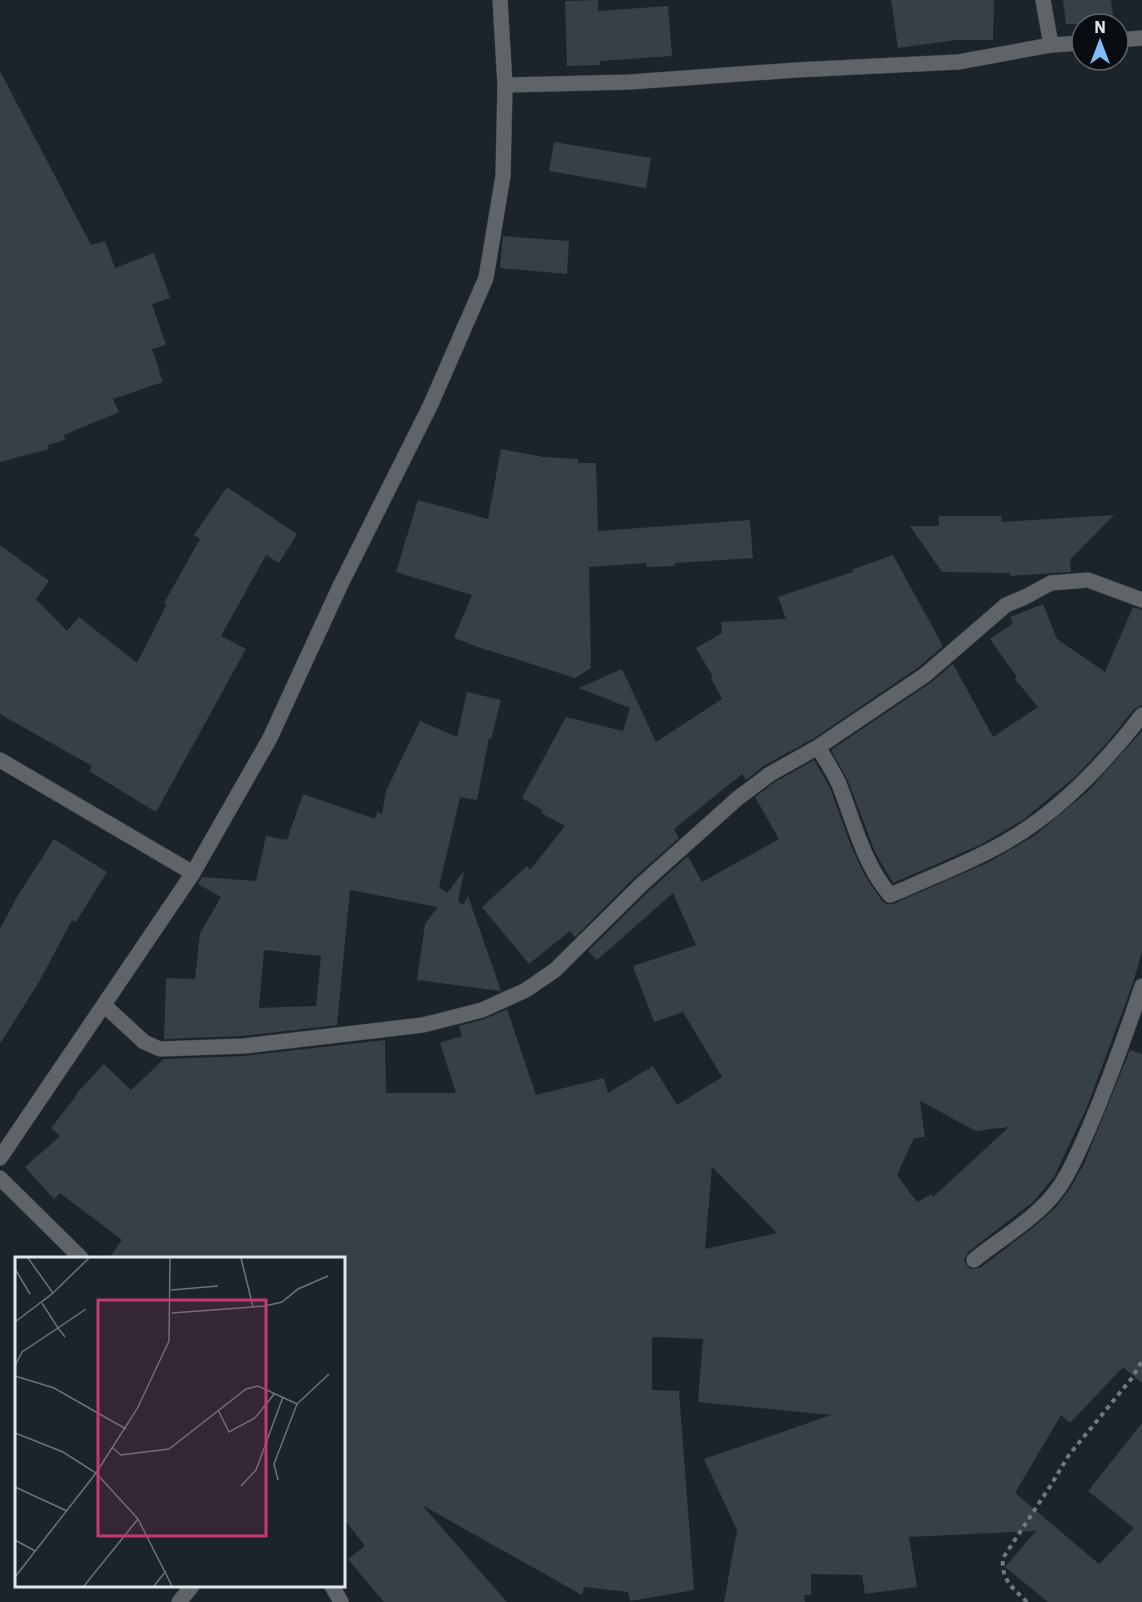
<svg xmlns="http://www.w3.org/2000/svg" width="1142" height="1602" viewBox="0 0 1142 1602" font-family="'IBM Plex Sans',sans-serif">
<style>
.building{fill:#373f47;fill-rule:evenodd}
.lines{fill:none;stroke-linecap:round;stroke-linejoin:round}
.minor-casing{stroke:#383f46;stroke-width:16}
.path{stroke:#72797f;stroke-width:4;stroke-dasharray:4.5 4.5;stroke-linecap:butt}
.minor{stroke:#606367;stroke-width:15}
.inset-road{fill:none;stroke:#6b7278;stroke-width:1.5}
.view{fill:#c73771;fill-opacity:0.15;stroke:#c73771;stroke-width:3}
.inset-edge{fill:none;stroke:#e2e7ec;stroke-width:3}
</style>
<rect width="100%" height="100%" fill="#1c242b"/>
<path class="building" d="M598,0V11L668,6L672,56L600,61V65L567,66L565,1Z
M891,0H994L993,40H957L898,48Z
M1063,0H1111L1114,24H1066Z
M0,71L91,245L105,241L115,268L154,253L170,298L152,304L166,345L152,349L163,382L113,399L119,412L64,435L65,440L48,445L49,449L0,462Z
M554,142L651,158L646,188L549,171Z
M503,236L569,241L567,274L500,268Z
M501,449L543,457L578,459V463H596L598,531L750,520L753,558L675,563V566L646,567V563L589,567L591,668L575,678L478,647L454,638L472,595L396,572L418,500L488,519Z
M227,487L297,534L279,563L266,555L221,636L246,649L156,812L89,771L92,766L0,714V545L49,581L36,599L67,631L79,617L137,663L167,604L164,603L200,539L194,535Z
M1114,515L1070,560L1071,572L1010,576V573L942,572L910,526H939V516H1002L1001,522Z
M893,555L943,646L919,667L813,739L765,765L746,780L742,774L674,829L679,838L636,876L575,937L570,931L529,964L482,907L527,866L530,870L565,826L541,813L543,810L522,798L566,717L623,731L630,708L579,688L622,669L656,742L722,699L711,678L713,677L696,648L722,633L721,622L786,619L778,597L853,572V569Z
M1043,604L1057,639L1105,672L1133,607L1142,610V705L1134,709L1106,744L1075,777L1023,820L980,845L893,883L875,852L848,781L831,750L930,683L953,664L993,737L1038,707L1015,679L1017,677L990,639L1013,623L1010,617Z
M467,692L501,700L491,739L489,738L477,800L460,797L439,887L447,893L464,871L458,901L463,905L468,896L501,991L417,980L425,924L438,907L350,890L337,1025L243,1036L164,1039L166,978L195,979L200,933L221,897L198,884L202,877L256,881L266,836L287,840L303,794L375,819L377,812L382,814L386,791L420,721L457,737ZM264,950L321,956L316,1006L259,1008Z
M1142,731V951L1133,983L1087,1107L1054,1177L1033,1202L968,1252L964,1261L970,1269L980,1268L1035,1226L1057,1206L1071,1187L1084,1164L1130,1050L1142,1054V1383L1123,1367L1070,1423L1061,1415L1015,1493L1099,1564L1134,1528L1088,1491L1142,1423V1602H1048L1005,1567L1036,1531L909,1537L917,1587L865,1594L862,1575L811,1574V1595H804L805,1602H724L737,1530L704,1459L831,1415L698,1402L703,1339L655,1337L652,1338V1390L679,1391L694,1590L630,1601L628,1592L584,1587L582,1595L422,1505L507,1602H384L348,1559L365,1546L344,1519V1258H109L122,1240L60,1193L54,1199L25,1167L60,1136L51,1128L77,1095L76,1094L104,1064L131,1090L164,1059L244,1056L385,1040L386,1093H456L440,1043L462,1036L459,1026L485,1019L507,1009L536,1095L604,1078L608,1093L653,1066L677,1105L722,1077L683,1012L654,1022L633,966L696,945L673,893L597,960L588,951L650,890L688,856L702,882L779,839L755,797L775,782L814,760L830,788L851,846L864,874L882,901L887,904H893L989,862L1034,836L1088,791ZM920,1101L976,1131L1009,1127L933,1197L932,1194L917,1202L897,1175L914,1138L925,1137ZM712,1167L777,1233L705,1249Z
M54,839L107,872L76,922L72,920L39,982L0,1044V929L17,897Z"/>
<g class="lines">
<g class="minor-casing">
<path id="minor" d="M1043,0L1051,45
M1118,40L1142,38
M505,85L630,82L796,70L958,62L1051,45L1082,43
M818,747C825,759 833,771 839,784C854,822 863,863 890,895L905,889C938,874 978,859 1009,840C1062,809 1105,763 1142,715
M0,760L193,873
M104,1005L144,1042L160,1049L244,1046L423,1025L482,1010L526,990L555,970L643,883L738,798L770,774L818,747L925,675L1006,605L1025,597L1051,583L1088,580L1142,600
M0,1158L193,873L270,738L340,586L431,404L486,278L503,176L505,85L500,0
M0,1178L81,1258
M974,1260C1001,1238 1037,1218 1058,1189C1071,1171 1080,1148 1089,1128C1109,1081 1126,1034 1142,986
M332,1586L341,1602
M179,1602L192,1586"/>
</g>
<path class="path" d="M1027,1602C1012,1587 1001,1580 1003,1558L1051,1485L1069,1455L1132,1378L1142,1361"/>
<use href="#minor" class="minor"/>
</g>
<g transform="translate(15 1257)">
<rect width="330" height="330" fill="#1c242b"/>
<path class="inset-road" d="M226,1L238,50M0,12L15,37M156,33L203,29M38,36L74,1M157,56L250,49L267,45L283,32L313,19M0,65L38,36L13,1M50,80L43,71L71,52M0,109L7,95L43,71L27,46M0,119L39,131L111,172M282,147L314,117M203,153L214,175L240,161L260,136M0,176L48,195L81,216L123,262L157,329M98,191L106,198L154,192L231,132L243,129L282,147L259,207L263,223M226,229L241,213L268,140M0,230L52,254M0,283L20,294M0,320L81,216L122,152L154,84L155,1M69,329L123,262M139,329L151,314"/>
<path class="view" d="M83,43H251V279H83Z"/>
<rect width="330" height="330" class="inset-edge"/>
</g>
<g transform="translate(1100 42)"><circle r="28" fill="#090c10" stroke="#606468" stroke-width="1.5"/>
<path d="M0-4.5L10 22L0 15L-10 22Z" fill="#81bdfa"/>
<text y="-9" font-size="16" font-weight="bold" text-anchor="middle" fill="#e2e7ec">N</text>
</g>
</svg>
